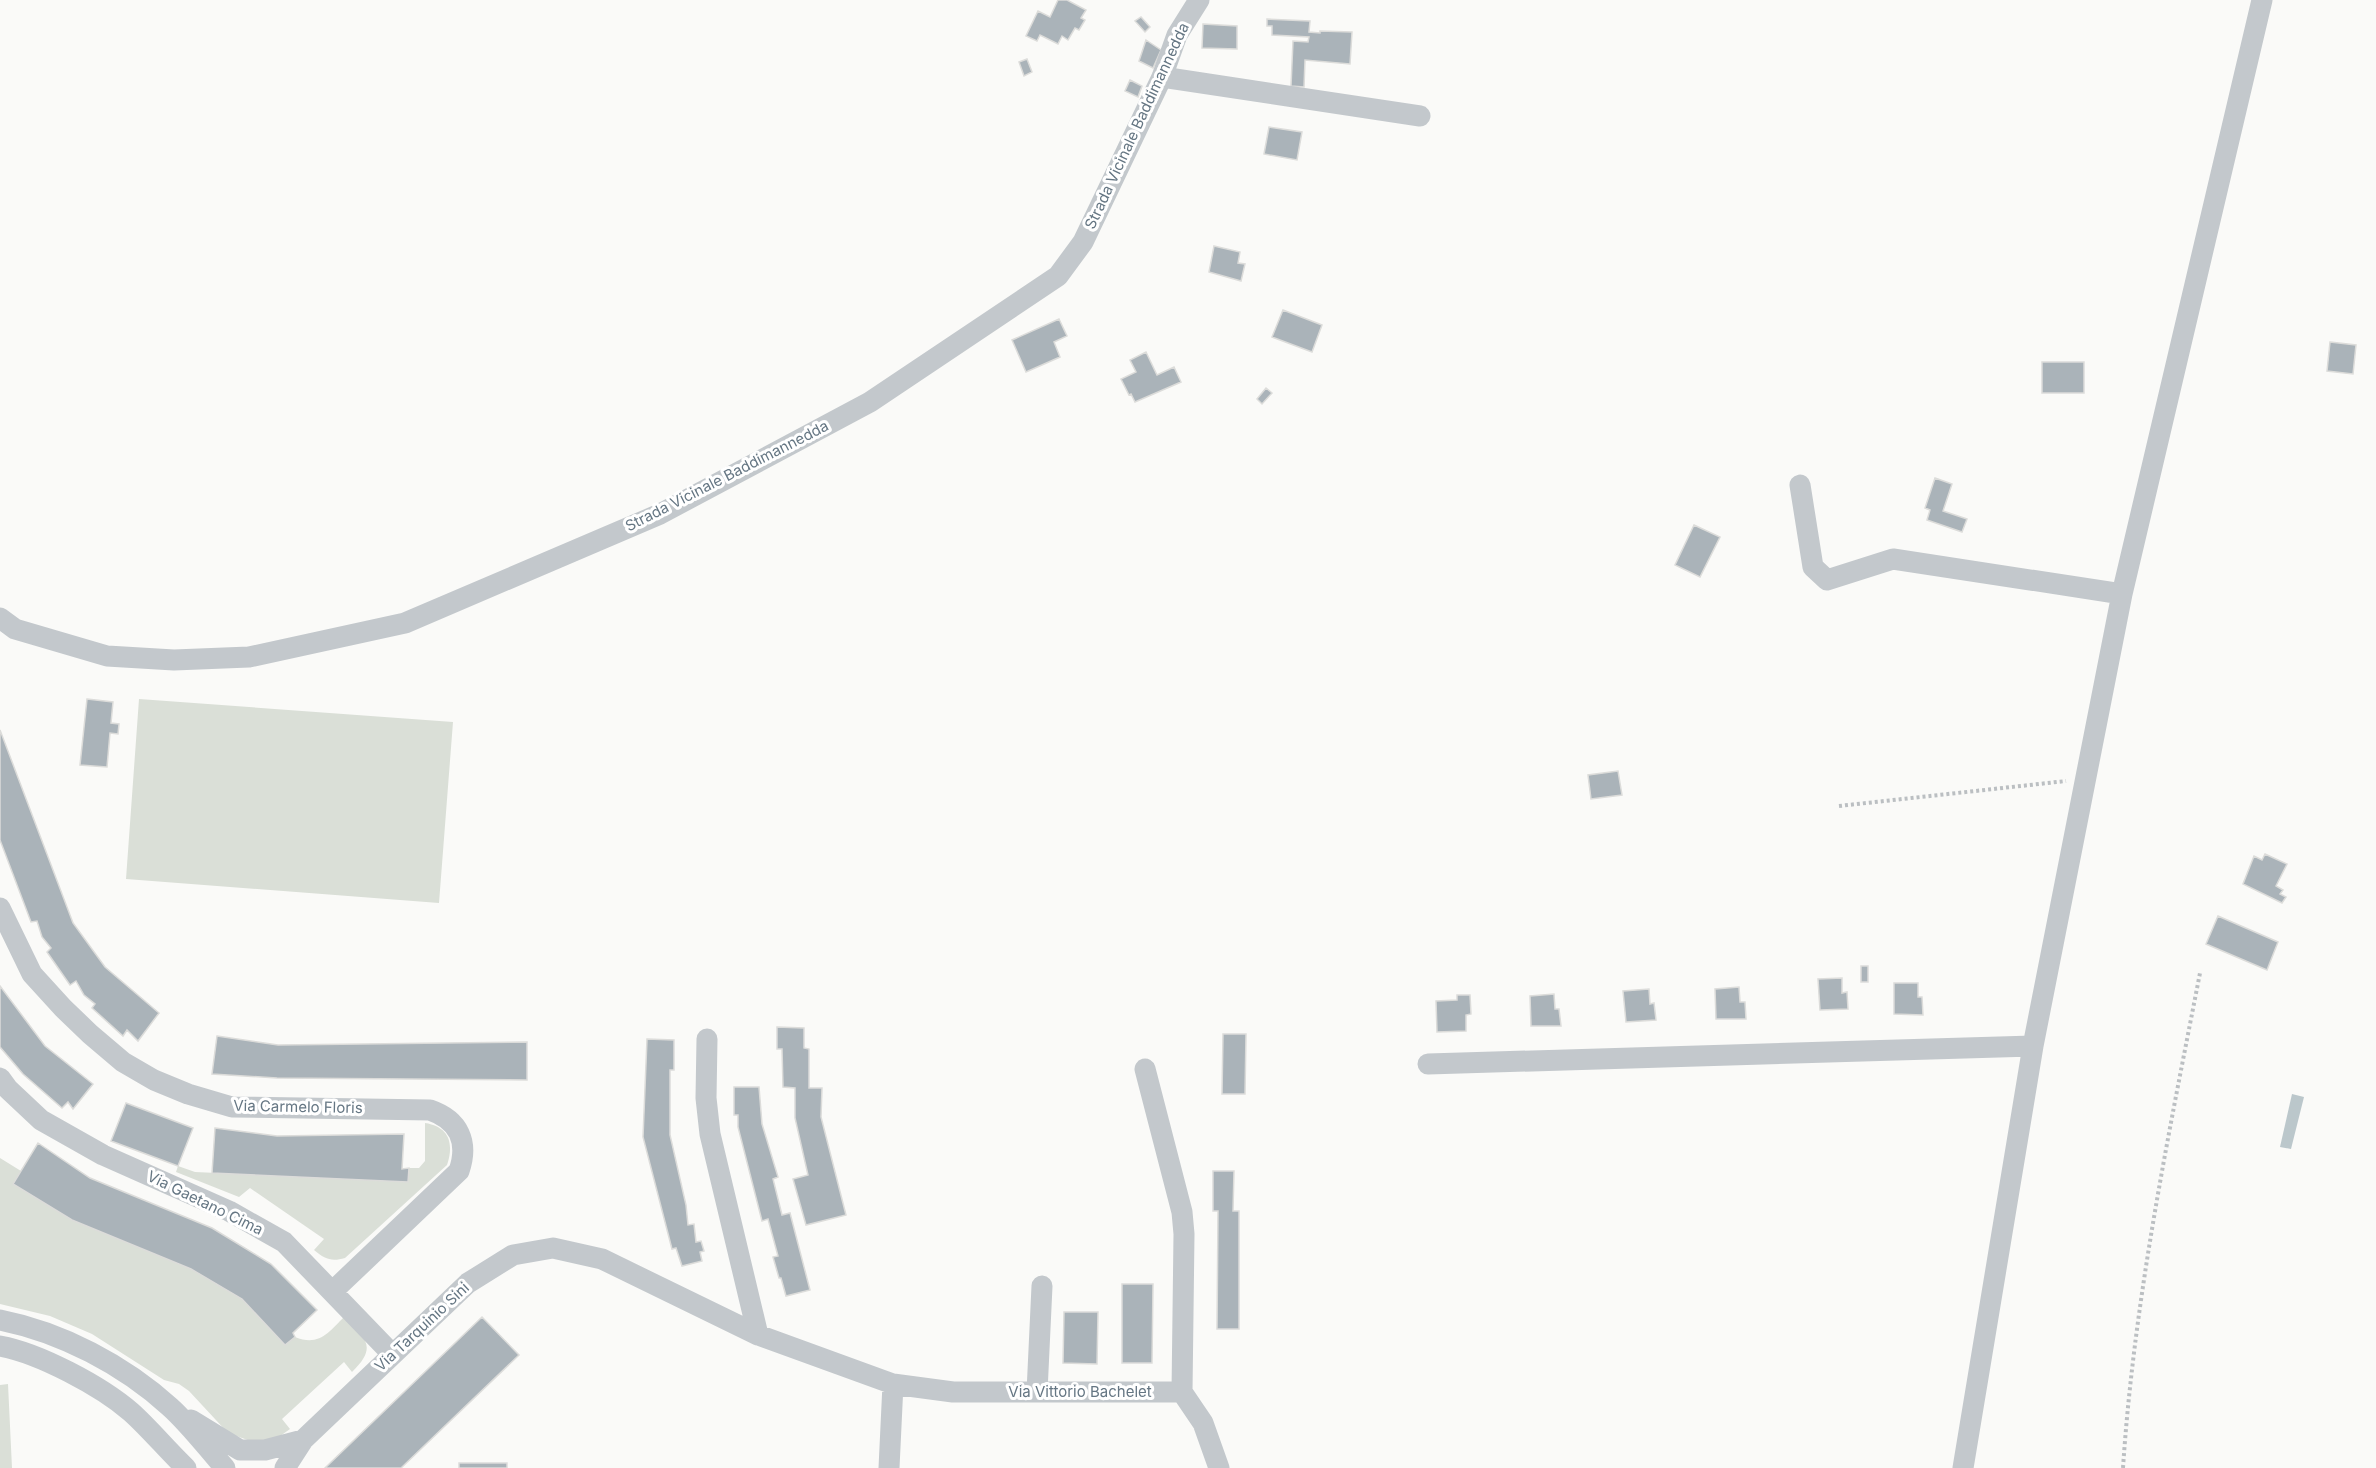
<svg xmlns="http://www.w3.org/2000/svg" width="2376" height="1468" viewBox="0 0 2376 1468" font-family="Inter,sans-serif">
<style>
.green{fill:#dadfd7}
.water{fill:#bbc7cb}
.building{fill:#aab3b9;stroke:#dcdcda;stroke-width:1.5}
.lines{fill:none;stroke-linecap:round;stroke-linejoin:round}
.path{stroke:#bbbfc2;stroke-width:4;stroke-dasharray:3 3;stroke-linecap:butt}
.minor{stroke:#c3c8cc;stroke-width:21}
.labels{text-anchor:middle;stroke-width:6;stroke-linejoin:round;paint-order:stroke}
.street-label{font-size:15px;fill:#657683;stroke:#fff}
</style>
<rect width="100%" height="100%" fill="#fafaf8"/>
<path class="green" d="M139,699L453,722L439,903L126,879Z
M425,1123C450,1127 454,1144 447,1165L345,1258C331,1262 325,1259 314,1250L324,1239L250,1188L239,1197L176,1172L178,1166L195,1172L408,1182L409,1168H419L425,1161Z
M0,1158L21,1171L13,1184L72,1220L191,1269L242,1299L284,1344L295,1337C319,1347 329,1332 344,1317C366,1338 378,1347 352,1372L344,1362L282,1419L290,1429L276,1439L256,1443L228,1433L189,1391L179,1384L164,1380L92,1334L50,1316L0,1304Z
M8,1384L12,1468H0V1385Z"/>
<path class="water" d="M2292,1094L2304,1097L2291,1149L2280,1147Z"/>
<path class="building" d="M1058,0H1067L1086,10L1081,18L1085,20L1079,30L1075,28L1068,40L1062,36L1058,44L1040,35L1037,41L1026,36L1038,11L1050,17Z
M1141,17L1150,27L1145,32L1135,21Z
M1267,19L1310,21L1309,32L1320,33V31L1352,32L1350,64L1305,60L1304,87L1291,86L1293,41L1308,42L1309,37L1272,35V26H1267Z
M1203,24L1237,26V49L1202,48Z
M1146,40L1161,50L1153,68L1139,61Z
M1027,59L1032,72L1024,76L1019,62Z
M1130,80L1142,86L1138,97L1125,91Z
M1269,127L1302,132L1297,160L1264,154Z
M1214,246L1240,252L1238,263L1245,264L1241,281L1209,272Z
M1283,310L1322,325L1312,352L1272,337Z
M1059,319L1067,336L1054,342L1060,357L1026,372L1012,340Z
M2330,342L2356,345L2353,374L2327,371Z
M1146,352L1157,375L1174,367L1181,382L1135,402L1131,394L1129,395L1121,379L1136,372L1130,360Z
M2042,362H2084V393H2042Z
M1266,388L1272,393L1262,404L1257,399Z
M1935,478L1952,484L1943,511L1967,519L1962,532L1927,520L1930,510L1925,508Z
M1694,525L1720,537L1700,577L1675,565Z
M87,699L113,702L111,723L119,724L118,734L110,733L107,767L80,765Z
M0,730L73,923L105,967L159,1013L138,1041L127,1030L123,1036L92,1008L95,1004L84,995L76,981L70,985L47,952L51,948L42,937L37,921L31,922L0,840Z
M1618,771L1622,795L1591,799L1588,775Z
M2265,854L2287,864L2276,886L2283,890L2280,894L2286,897L2282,903L2243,884L2254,856L2262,860Z
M2218,916L2278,942L2267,970L2206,944Z
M1861,966H1868V982H1861Z
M1842,978V993L1847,992L1848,1009L1820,1010L1818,979Z
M1894,983H1918V997H1922L1923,1015L1894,1014Z
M0,986L45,1046L93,1084L73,1109L68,1102L62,1108L23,1074L0,1047Z
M1739,987L1740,1002H1745L1746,1019H1716L1715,989Z
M1649,989L1650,1004L1654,1003L1656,1020L1626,1022L1623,991Z
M1554,994L1555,1009H1559L1561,1026H1531L1530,996Z
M1457,995H1470L1471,1014L1466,1015V1031L1437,1032L1436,1001L1457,1000Z
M777,1027L804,1028V1048L809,1049V1088H822L821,1117L846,1215L806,1225L793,1179L808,1175L795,1118V1088L783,1087L782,1049H777Z
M1223,1034H1246L1245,1094H1222Z
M217,1036L278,1045L527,1042V1080L277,1078L212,1074Z
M647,1039L674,1040V1070H670V1135L686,1205L688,1225L694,1224L696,1242L701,1241L704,1251L700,1252L702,1261L682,1266L676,1248L672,1249L643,1137Z
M734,1087H759L762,1124L778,1177L773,1179L782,1215L790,1213L810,1290L786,1296L781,1278H779L773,1257L778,1256L768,1219L762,1221L738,1127V1115H734Z
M126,1103L193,1128L178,1166L111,1141Z
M215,1128L277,1136L404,1134L402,1169L409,1168L408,1182L212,1173Z
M38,1143L90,1178L212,1228L271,1264L317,1310L293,1333L295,1337L285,1345L242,1299L191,1269L72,1220L13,1184Z
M1213,1171H1234L1233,1211H1239V1329H1217L1218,1211H1213Z
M1122,1284H1153L1152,1363H1122Z
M1064,1312H1098L1097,1364L1063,1363Z
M482,1317L519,1355L401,1468H325Z
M459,1463H507V1468H459Z"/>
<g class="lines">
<path class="path" d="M1839,806L2066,781
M2123,1468C2134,1301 2168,1137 2200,973"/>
<path class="minor" d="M1162,77L1420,116
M1800,485L1813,567L1827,580L1893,559L2122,594
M0,618L15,629L107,656L174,660L249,657L405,623L660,514L870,402L1058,276L1083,242L1162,77L1177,35L1199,0
M0,908L32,974L63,1008L90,1034L123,1062L154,1080L188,1094L232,1107L430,1110C459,1120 469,1142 459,1171L333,1291
M707,1039L706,1098L710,1134L758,1335
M1428,1064L2033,1046
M1145,1069L1182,1212L1184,1234L1182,1392
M0,1078L8,1089L41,1120L103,1155L229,1211L284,1242L392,1354
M0,1320C61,1332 124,1365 170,1407C190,1425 207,1448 225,1468
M0,1346C39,1353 101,1386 131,1412C150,1429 167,1450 186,1468
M1037,1392L1042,1286
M191,1420L240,1450H265L303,1440
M285,1468L303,1440L468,1283L513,1255L553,1248L602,1259L758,1335L893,1384L953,1392H1182L1203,1423L1219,1468
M889,1468L893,1384
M1963,1468L2033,1046L2122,594L2262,0"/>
</g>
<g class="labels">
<g class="street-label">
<text transform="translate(1137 126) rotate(-65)" y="5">Strada Vicinale Baddimannedda</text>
<text transform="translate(727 476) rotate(-27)" y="5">Strada Vicinale Baddimannedda</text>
<text transform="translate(298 1107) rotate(1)" y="5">Via Carmelo Floris</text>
<text transform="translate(205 1203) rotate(26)" y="5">Via Gaetano Cima</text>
<text transform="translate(422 1327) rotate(-43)" y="5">Via Tarquinio Sini</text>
<text x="1080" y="1397">Via Vittorio Bachelet</text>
</g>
</g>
</svg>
